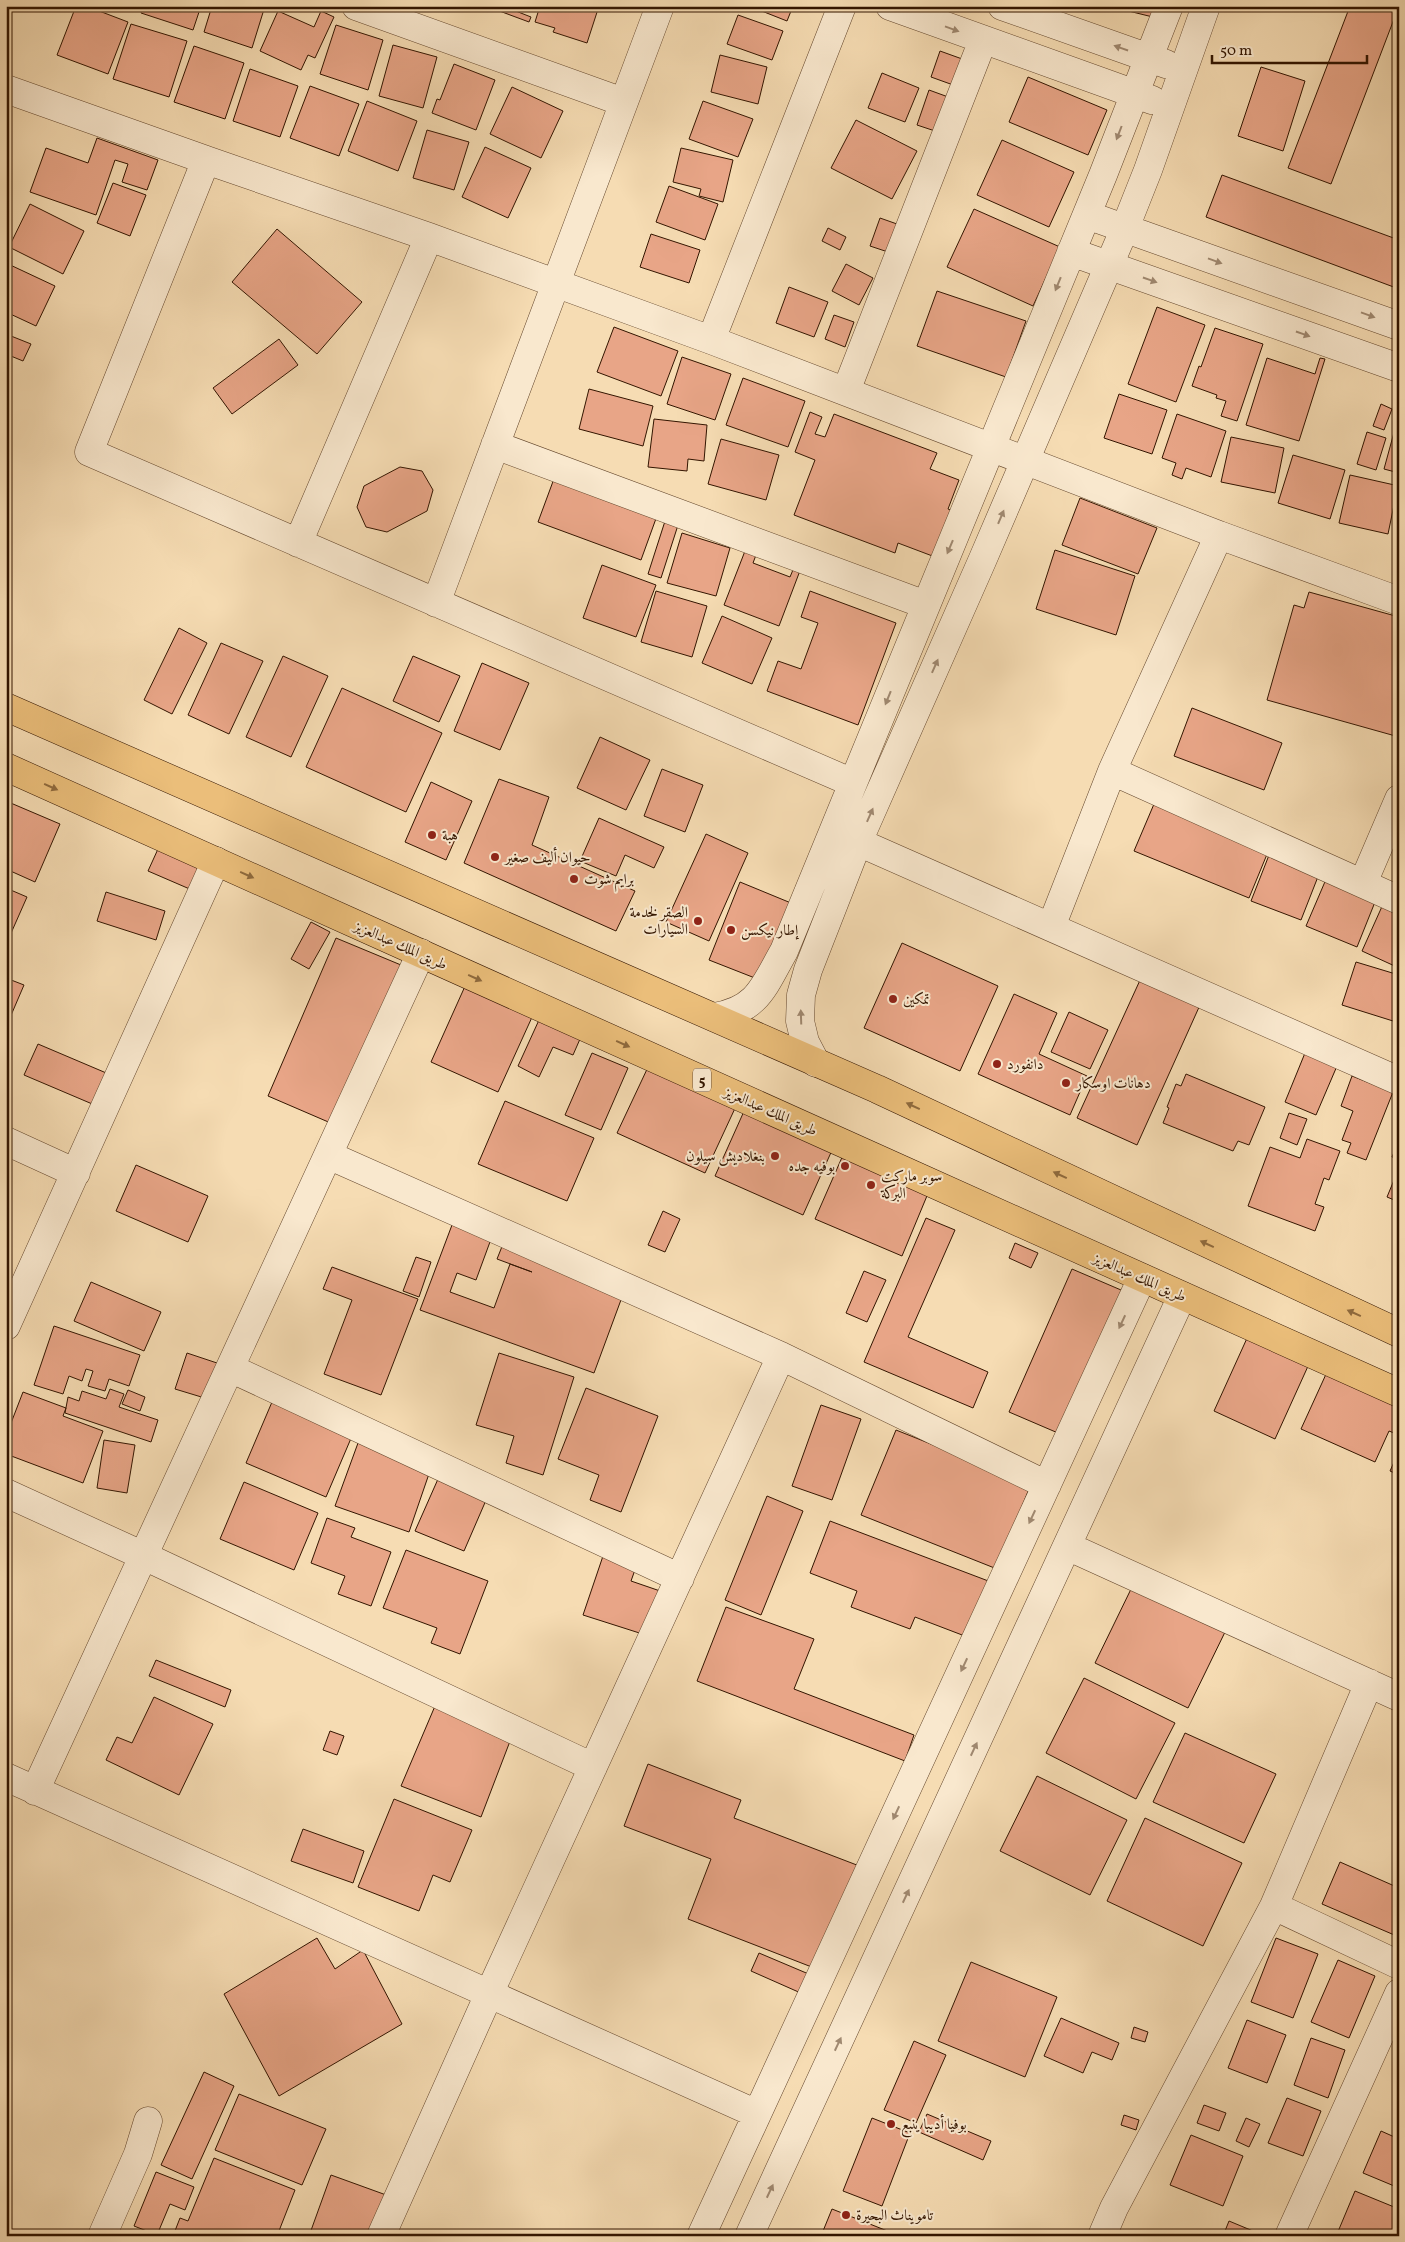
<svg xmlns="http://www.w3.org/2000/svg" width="1405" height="2242" viewBox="0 0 1405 2242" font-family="Vollkorn,Amiri,serif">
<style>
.building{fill:#e8a587;stroke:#331500}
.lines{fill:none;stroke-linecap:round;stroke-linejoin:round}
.minor-casing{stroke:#64472d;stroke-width:29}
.highway-casing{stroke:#331500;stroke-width:29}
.minor{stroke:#f9e8ce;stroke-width:28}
.highway{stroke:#ebbe7a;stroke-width:28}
.oneway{fill:#a08971}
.oneway2{fill:#8f6a3d}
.poi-dot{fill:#8f2418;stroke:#f9e8ce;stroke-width:2}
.labels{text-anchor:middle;stroke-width:4;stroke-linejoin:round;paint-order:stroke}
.shield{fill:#f9e8ce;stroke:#6e543e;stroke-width:1}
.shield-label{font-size:14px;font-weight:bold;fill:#331500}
.poi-label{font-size:15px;fill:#331500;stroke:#f9e8ce;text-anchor:start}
.street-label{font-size:15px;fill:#331500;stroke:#f9e8ce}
</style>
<rect width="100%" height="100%" fill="#f6dcb3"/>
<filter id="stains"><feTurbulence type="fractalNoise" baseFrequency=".004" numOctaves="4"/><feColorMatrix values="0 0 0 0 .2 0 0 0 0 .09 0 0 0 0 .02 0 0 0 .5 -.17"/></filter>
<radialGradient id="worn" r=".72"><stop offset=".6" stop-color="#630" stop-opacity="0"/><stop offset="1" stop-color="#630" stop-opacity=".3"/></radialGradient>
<path class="building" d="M76,6H86L128,22L108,74L57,55Z
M143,6H201L193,30L141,13Z
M212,6H265L252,48L204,32Z
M486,6H509L508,8L531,17L529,22Z
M540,6H599L587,43L553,32L555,28L535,22Z
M749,6H793L787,21Z
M1108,6H1164L1161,19Z
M1350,6H1399L1331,184L1288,168Z
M278,11L314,27L321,11L334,17L315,58L308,55L301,70L260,51Z
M738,15L783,31L772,60L727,44Z
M131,24L187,41L169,97L113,79Z
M336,25L383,40L368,90L320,74Z
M393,45L437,57L423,108L379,96Z
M194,46L244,63L225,119L174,102Z
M940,51L965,60L956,86L931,77Z
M720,55L767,67L758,104L711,92Z
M454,64L495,80L476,130L432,113L437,99L440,100Z
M1261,67L1305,81L1283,151L1238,136Z
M250,69L298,86L280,137L233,121Z
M882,73L919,88L905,122L868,108Z
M1028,77L1107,110L1088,155L1009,122Z
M310,86L359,104L339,156L290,138Z
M512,87L563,111L541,158L490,134Z
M929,90L951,98L938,132L917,125Z
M367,101L417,121L398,171L348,151Z
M703,101L753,119L738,157L689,139Z
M856,120L917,151L892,199L831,168Z
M427,130L469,142L454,190L413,178Z
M97,138L158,160L147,190L122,182L128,164L115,160L96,215L30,192L46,148L88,163Z
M1002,140L1074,172L1049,227L977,195Z
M485,147L531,168L508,218L462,197Z
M681,148L733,160L723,202L699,196L701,189L673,182Z
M1222,175L1399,240V289L1206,217Z
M113,183L146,195L130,236L97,223Z
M669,186L718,204L705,240L656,222Z
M30,204L84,231L63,274L9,247Z
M974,209L1060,247L1033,306L947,267Z
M880,218L897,224L888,252L870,246Z
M828,228L846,237L840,250L822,241Z
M277,229L362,302L317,354L232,282Z
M651,234L700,250L689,283L640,267Z
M6,263L55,286L36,326L6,312Z
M846,264L873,278L859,305L832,291Z
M789,287L828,302L814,337L776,323Z
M937,291L1026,321L1006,377L917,346Z
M1157,307L1205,325L1176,402L1128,384Z
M834,315L854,322L845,347L825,339Z
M614,327L678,351L661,396L597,372Z
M1215,328L1263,344L1237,421L1221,416L1226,401L1216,398L1217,395L1192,386L1199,366L1201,367Z
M6,334L31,344L23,361L6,354Z
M279,339L298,365L232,414L213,388Z
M682,357L731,374L715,420L667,404Z
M1267,358L1315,374L1320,358L1325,359L1299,441L1246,425Z
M743,378L805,401L788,447L726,425Z
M589,389L653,406L643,446L579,429Z
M1119,394L1167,410L1152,454L1104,438Z
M1381,404L1392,409L1384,430L1373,426Z
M810,412L822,417L815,434L825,437L834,414L937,453L930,469L959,480L948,509L961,514L943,560L898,543L895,553L794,515L815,460L795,452Z
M1177,414L1226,431L1211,477L1186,468L1182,479L1172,475L1176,463L1162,458Z
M654,419L707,425L704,461L688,459L687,471L648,467Z
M1396,425H1399V473L1384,469Z
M1367,432L1386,438L1376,470L1357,464Z
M1231,437L1284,448L1275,493L1221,482Z
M721,439L779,455L766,500L708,484Z
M1293,455L1345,470L1330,519L1278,503Z
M400,467L422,471L433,490L427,511L387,532L366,527L357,507L364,486Z
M1350,475L1399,486V506L1394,505L1388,534L1339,523Z
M555,476L658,513L641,560L538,522Z
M1080,498L1157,528L1138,574L1062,545Z
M666,518L679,522L661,578L648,574Z
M682,533L730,548L716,596L667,583Z
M1055,550L1135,576L1116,635L1036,609Z
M745,551L756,555L753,563L790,577L795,565L801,568L779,626L724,605Z
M602,565L656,585L636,637L583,618Z
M656,591L707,606L692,657L641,642Z
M810,591L896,623L858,725L767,691L778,661L801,669L818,623L801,617Z
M1309,592L1399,617V737L1267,700L1294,605L1304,608Z
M6,598L11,600L6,615Z
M722,616L772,638L752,684L702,663Z
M179,628L207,643L172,714L144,700Z
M221,643L263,661L229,734L188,715Z
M283,656L328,676L291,757L246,737Z
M413,656L460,676L439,722L393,701Z
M482,663L529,683L500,750L454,731Z
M342,688L442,733L406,812L306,767Z
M1192,708L1282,743L1264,790L1174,756Z
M600,737L650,760L626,810L577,788Z
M662,769L703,785L685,832L644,816Z
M499,779L549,797L532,845L635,891L616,931L464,863Z
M431,782L472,801L446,860L405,842Z
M6,801L60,824L35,882L6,869Z
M1154,804L1270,847L1249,898L1134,851Z
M599,818L664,847L654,868L625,855L616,876L580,861Z
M706,834L748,853L709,941L666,922Z
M158,849L201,868L192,890L148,871Z
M1271,850L1321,869L1301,920L1251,901Z
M1327,877L1377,897L1357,947L1306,926Z
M740,882L791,903L760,980L709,960Z
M6,888L27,897L8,940L6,939Z
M106,892L165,911L156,940L97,921Z
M1384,902L1399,909V968L1362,951Z
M311,922L330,932L309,969L291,959Z
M336,938L401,965L333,1124L268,1096Z
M902,943L998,986L960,1071L864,1028Z
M1356,962L1399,975V1005L1393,1021L1342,1005Z
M6,978L24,985L6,1027Z
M1141,978L1200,1005L1137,1145L1077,1118Z
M466,984L533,1015L498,1092L431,1062Z
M1014,994L1057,1013L1039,1054L1087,1076L1070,1115L978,1074Z
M1069,1012L1108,1030L1090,1069L1051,1052Z
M539,1020L580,1039L573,1055L553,1047L539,1077L518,1066Z
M38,1044L111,1075L97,1106L24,1075Z
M592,1053L628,1068L601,1130L565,1115Z
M1305,1053L1337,1066L1316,1115L1285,1102Z
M649,1065L737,1104L705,1173L617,1133Z
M1186,1074L1265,1107L1249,1145L1238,1141L1233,1151L1163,1123L1169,1108L1167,1107L1176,1084L1181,1086Z
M1352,1076L1393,1092L1366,1160L1347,1153L1351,1143L1342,1140L1353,1111L1341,1106Z
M505,1101L594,1138L567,1201L478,1164Z
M745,1109L833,1148L803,1215L715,1176Z
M1289,1113L1307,1119L1297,1145L1280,1138Z
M1307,1139L1340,1151L1329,1180L1324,1178L1315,1204L1324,1207L1315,1231L1248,1206L1270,1147L1300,1158Z
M1399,1140V1159L1392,1157Z
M843,1155L929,1191L902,1256L815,1219Z
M136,1165L208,1196L188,1242L116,1211Z
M1399,1168V1202L1387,1197Z
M663,1211L680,1219L665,1252L648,1245Z
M455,1217L494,1231L476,1280L457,1273L450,1292L494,1308L510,1264L532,1272L497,1259L503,1244L625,1289L594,1373L420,1310Z
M926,1218L955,1230L908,1337L988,1372L973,1408L864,1362Z
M1015,1243L1038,1253L1031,1268L1009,1258Z
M416,1257L431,1262L419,1297L403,1291Z
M332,1267L418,1299L381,1395L324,1374L352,1300L323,1289Z
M1072,1269L1128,1293L1065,1436L1009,1412Z
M864,1271L886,1280L867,1322L846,1313Z
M91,1282L161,1312L144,1351L74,1321Z
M54,1326L140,1355L129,1386L109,1379L105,1391L88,1386L93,1371L86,1369L82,1381L69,1376L63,1394L34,1385Z
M1248,1336L1309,1364L1275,1439L1214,1411Z
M187,1353L220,1364L208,1399L175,1389Z
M499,1353L574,1377L543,1475L506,1463L514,1436L476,1425Z
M1327,1372L1399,1405V1435L1389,1431L1375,1462L1301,1429Z
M586,1388L658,1416L621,1512L590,1500L599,1475L558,1459Z
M110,1389L124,1394L119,1407L158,1420L151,1442L65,1413L68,1397L79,1401L82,1391L106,1399Z
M128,1390L145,1397L140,1411L122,1404Z
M23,1392L66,1408L63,1416L103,1431L83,1483L6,1454V1436Z
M272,1402L352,1436L326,1497L246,1463Z
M821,1405L861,1419L832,1500L792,1486Z
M896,1430L1031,1484L997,1569L861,1515Z
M104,1440L135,1445L127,1493L97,1488Z
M358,1443L431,1468L409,1532L335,1506Z
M1399,1451V1475L1390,1471Z
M442,1470L490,1491L464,1551L415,1531Z
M244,1482L318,1513L294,1570L220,1539Z
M767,1496L803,1511L761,1615L725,1600Z
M327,1518L355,1528L351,1537L391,1552L371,1606L338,1594L345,1576L311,1563Z
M830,1521L991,1582L970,1638L915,1617L910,1629L851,1607L857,1591L810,1573Z
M406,1550L488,1581L460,1654L431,1643L437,1628L383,1608Z
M603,1556L636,1567L631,1581L666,1593L652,1637L583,1615Z
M1133,1585L1226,1630L1188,1708L1095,1663Z
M726,1607L814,1639L794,1689L914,1735L905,1761L697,1681Z
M156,1660L231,1690L225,1707L149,1676Z
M1084,1678L1175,1723L1136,1799L1046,1753Z
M154,1697L213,1724L179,1795L106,1760L117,1737L132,1743Z
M435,1706L512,1736L481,1817L401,1786Z
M330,1731L344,1736L337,1755L323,1750Z
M1185,1733L1276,1774L1244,1843L1153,1802Z
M648,1764L741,1800L734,1818L862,1867L822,1971L688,1919L711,1859L624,1826Z
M1037,1776L1127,1820L1090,1895L1000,1851Z
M394,1799L472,1830L450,1882L433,1875L419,1911L358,1887Z
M1145,1818L1242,1863L1203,1946L1107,1901Z
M303,1829L364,1851L353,1883L291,1861Z
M1340,1862L1399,1888V1937L1322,1904Z
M317,1938L335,1969L363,1950L402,2024L279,2096L224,1994Z
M1276,1938L1318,1954L1293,2018L1251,2002Z
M759,1953L811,1975L803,1994L751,1971Z
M1338,1960L1375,1976L1349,2038L1311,2022Z
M971,1962L1057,1997L1025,2077L938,2041Z
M1061,2018L1119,2043L1112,2060L1092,2052L1083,2073L1044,2056Z
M1247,2020L1286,2035L1267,2083L1228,2068Z
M1134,2027L1148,2032L1145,2042L1131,2038Z
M1311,2038L1345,2050L1328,2098L1294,2085Z
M914,2041L946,2055L916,2123L884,2110Z
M204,2072L234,2086L192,2179L161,2165Z
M239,2094L326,2129L302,2185L215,2150Z
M1287,2098L1321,2111L1303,2156L1268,2143Z
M1204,2105L1226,2113L1219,2131L1197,2123Z
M927,2114L991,2141L983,2160L919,2132Z
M1124,2115L1139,2120L1136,2130L1121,2125Z
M872,2118L910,2133L882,2206L843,2191Z
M1246,2118L1260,2124L1249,2147L1236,2141Z
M1381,2131L1399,2139V2188L1363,2173Z
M1191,2135L1243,2156L1223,2206L1170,2185Z
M214,2158L295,2190L277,2236H173L180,2218L188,2221Z
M156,2172L194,2187L185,2210L170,2204L157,2235L134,2226Z
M331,2175L400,2200L387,2236H309Z
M1355,2191L1399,2209V2236H1341L1337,2234Z
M832,2209L900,2236H821Z
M1229,2221L1265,2236H1223Z"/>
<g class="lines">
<g class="minor-casing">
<path id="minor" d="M356,6L623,102
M890,6L1152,100
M1002,6L1166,64
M6,89L206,160L89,452L853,783
M206,160L429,237L711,340L1219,535
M1087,215L1399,326
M1071,252L1399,368
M711,340L842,6
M846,391L983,40
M495,445L926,605
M298,543L429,237
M1399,601L1219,535L1112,771L1399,900
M436,603L660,6
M858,842L1399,1081
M1363,883L1399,799
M1051,927L1112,771
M714,1017C758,1010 764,986 784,951L1103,175L1169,6
M816,1063L805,1042L800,1021L801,995L808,970L858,842L982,561L1125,228L1148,170L1206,6
M6,1141L76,1173
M328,1155L781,1356L1047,1485
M6,1326L216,861
M230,1368L680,1578
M6,1493L144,1556L593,1767
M1067,1546L1399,1697
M1369,1683L1274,1906L1399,1965
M6,1777L757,2114
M35,1791L421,953
M102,2236L138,2154L148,2121
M381,2236L489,1994L781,1356
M701,2236L1142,1278
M749,2236L1182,1296
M1102,2236L1114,2208L1274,1906
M1289,2236L1399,1993"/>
</g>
<g class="highway-casing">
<path id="highway" d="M6,707L877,1089L1399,1333
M6,767L1399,1393"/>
</g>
<use href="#minor" class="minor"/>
<use href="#highway" class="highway"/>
</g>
<defs><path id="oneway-solid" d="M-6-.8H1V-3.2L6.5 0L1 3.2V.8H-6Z" transform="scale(1.25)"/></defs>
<g class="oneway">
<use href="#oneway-solid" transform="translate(952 29) rotate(20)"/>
<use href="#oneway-solid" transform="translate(1121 48) rotate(-161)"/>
<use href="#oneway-solid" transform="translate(1119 133) rotate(111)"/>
<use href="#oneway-solid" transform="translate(1215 261) rotate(20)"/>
<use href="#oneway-solid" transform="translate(1150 280) rotate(19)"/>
<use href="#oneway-solid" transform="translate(1058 284) rotate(112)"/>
<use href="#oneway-solid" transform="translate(1368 315) rotate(20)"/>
<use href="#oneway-solid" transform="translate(1303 334) rotate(19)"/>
<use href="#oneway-solid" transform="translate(1001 517) rotate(-67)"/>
<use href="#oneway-solid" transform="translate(950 547) rotate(113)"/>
<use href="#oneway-solid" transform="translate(935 666) rotate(-66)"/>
<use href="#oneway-solid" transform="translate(888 698) rotate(112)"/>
<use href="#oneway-solid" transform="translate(870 815) rotate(-66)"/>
<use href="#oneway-solid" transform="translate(801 1017) rotate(-92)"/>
<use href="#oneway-solid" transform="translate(1122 1322) rotate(115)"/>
<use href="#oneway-solid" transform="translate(1032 1517) rotate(115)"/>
<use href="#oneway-solid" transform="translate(964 1665) rotate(115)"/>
<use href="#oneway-solid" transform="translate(974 1749) rotate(-65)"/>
<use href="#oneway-solid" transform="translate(896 1813) rotate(115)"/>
<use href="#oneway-solid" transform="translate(906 1896) rotate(-65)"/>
<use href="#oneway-solid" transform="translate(838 2044) rotate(-65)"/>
<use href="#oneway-solid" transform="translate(770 2191) rotate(-65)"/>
</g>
<g class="oneway2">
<use href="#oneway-solid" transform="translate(51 787) rotate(24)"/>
<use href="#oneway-solid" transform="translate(247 875) rotate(24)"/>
<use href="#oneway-solid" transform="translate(475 978) rotate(24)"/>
<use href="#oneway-solid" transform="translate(623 1044) rotate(24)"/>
<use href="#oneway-solid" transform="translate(913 1106) rotate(-155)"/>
<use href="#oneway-solid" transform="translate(1060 1175) rotate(-155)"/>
<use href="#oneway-solid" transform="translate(1207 1244) rotate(-155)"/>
<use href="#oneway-solid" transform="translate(1354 1313) rotate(-156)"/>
</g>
<g class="poi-dot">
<circle cx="432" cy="835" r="5"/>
<circle cx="495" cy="857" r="5"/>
<circle cx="574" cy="879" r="5"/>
<circle cx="698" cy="921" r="5"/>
<circle cx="731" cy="930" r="5"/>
<circle cx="893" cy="999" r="5"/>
<circle cx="997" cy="1064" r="5"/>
<circle cx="1066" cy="1083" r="5"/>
<circle cx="775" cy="1156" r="5"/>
<circle cx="845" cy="1166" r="5"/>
<circle cx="871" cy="1185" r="5"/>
<circle cx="891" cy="2124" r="5"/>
<circle cx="846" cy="2215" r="5"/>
</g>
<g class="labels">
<rect class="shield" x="693" y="1068.5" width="18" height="23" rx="4"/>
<g class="shield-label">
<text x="702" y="1085">5</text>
</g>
<g class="poi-label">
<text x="442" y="840">هبة</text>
<text x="505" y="862">حيوان أليف صغير</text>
<text x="584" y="884">برايم شوت</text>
<text x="688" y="917" text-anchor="end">الصقر لخدمة<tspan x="688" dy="17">السيارات</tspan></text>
<text x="741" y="935">إطار نيكسن</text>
<text x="903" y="1004">تمكين</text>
<text x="1007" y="1069">دانفورد</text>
<text x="1076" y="1088">دهانات اوسكار</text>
<text x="765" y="1161" text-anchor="end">بنغلاديش سيلون</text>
<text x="835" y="1171" text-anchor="end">بوفيه جده</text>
<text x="881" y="1181">سوبر ماركت<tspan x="881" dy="17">البركة</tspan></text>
<text x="901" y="2129">بوفيا أديبا ينبع</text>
<text x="856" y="2220">تامويناث البحيرة</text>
</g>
<g class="street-label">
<text transform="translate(401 945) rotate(24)" y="5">طريق الملك عبدالعزيز</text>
<text transform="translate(771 1111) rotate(24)" y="5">طريق الملك عبدالعزيز</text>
<text transform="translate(1140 1277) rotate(24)" y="5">طريق الملك عبدالعزيز</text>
</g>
</g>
<rect width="1405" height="2242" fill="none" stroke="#f6dcb3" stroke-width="25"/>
<rect x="8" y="8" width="1390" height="2227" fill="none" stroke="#331500" stroke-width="2.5"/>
<rect x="12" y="12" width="1380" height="2217" fill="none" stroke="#331500"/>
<path d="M1212 55v8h155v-8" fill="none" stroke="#331500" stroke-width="2.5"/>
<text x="1220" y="55" font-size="15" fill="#331500" stroke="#f9e8ce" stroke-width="4" paint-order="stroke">50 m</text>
<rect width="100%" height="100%" filter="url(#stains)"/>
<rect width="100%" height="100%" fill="url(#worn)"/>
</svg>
